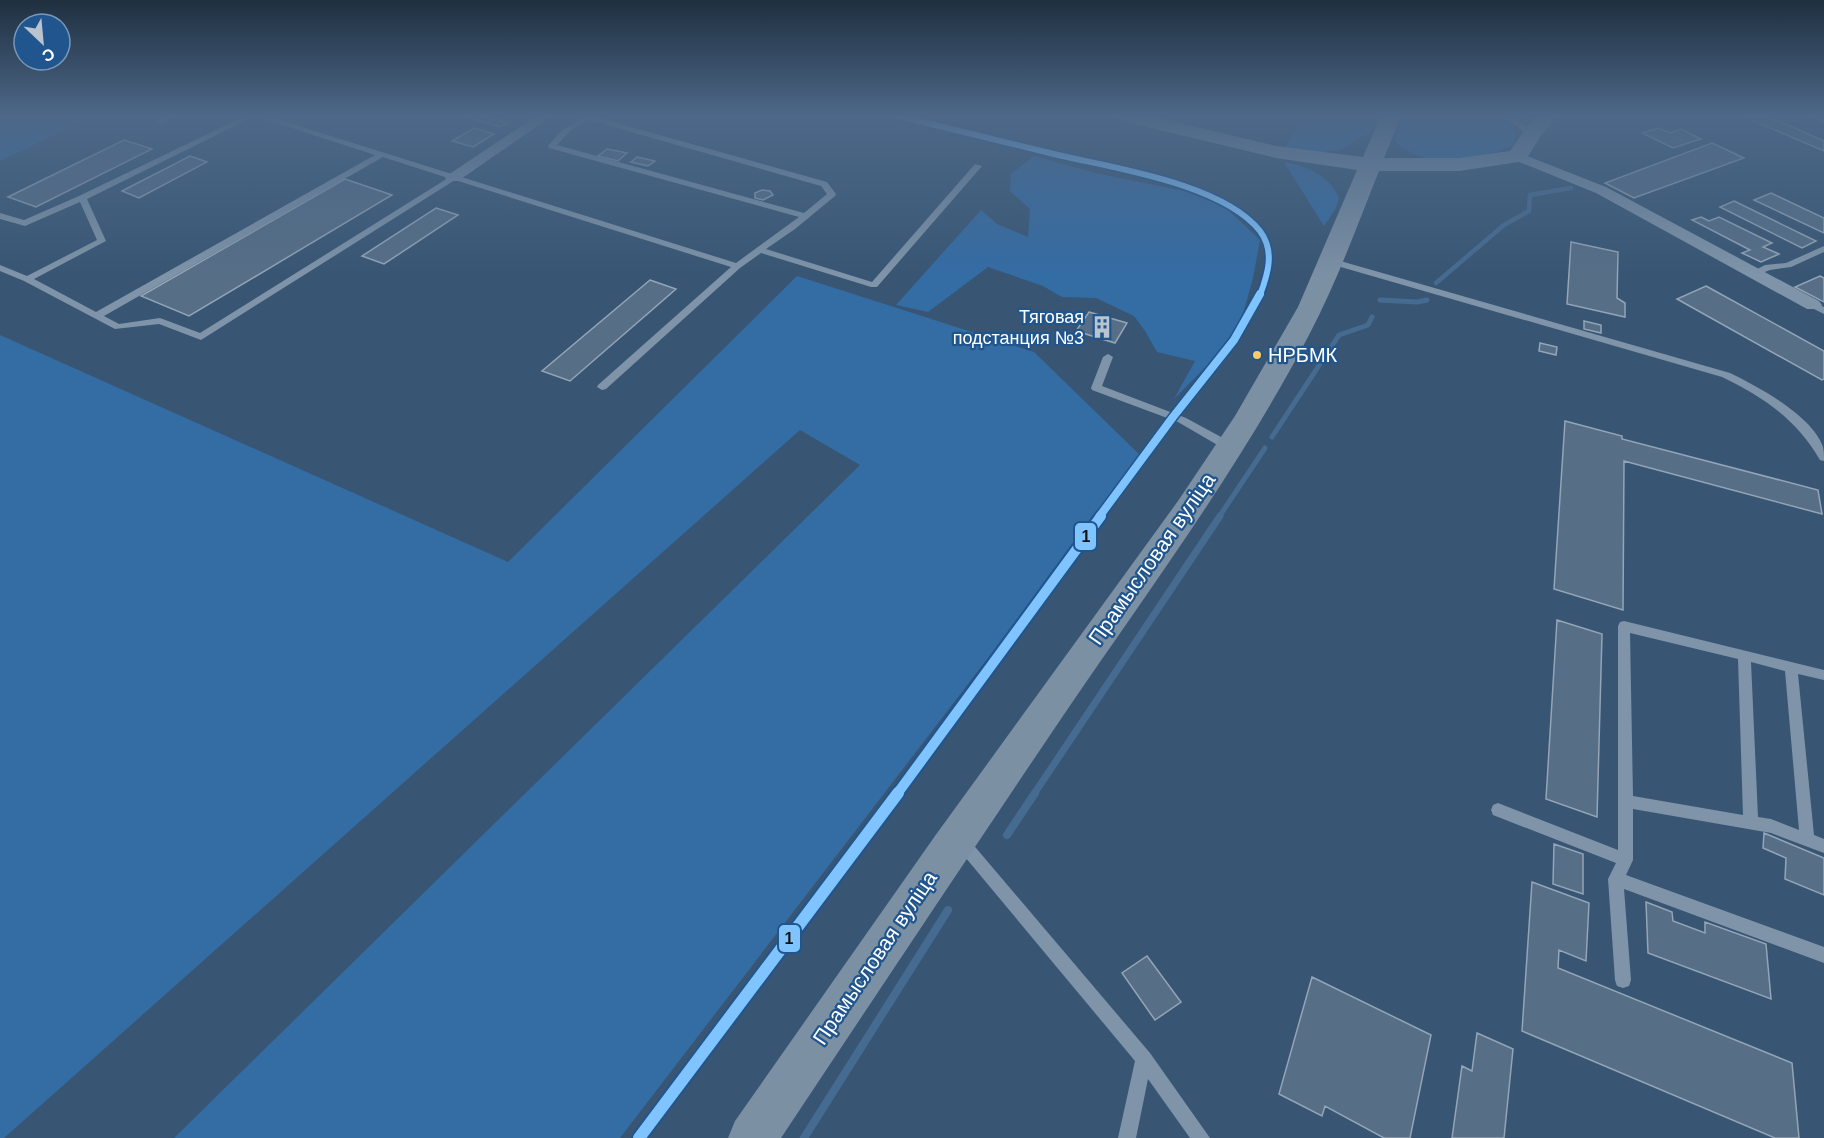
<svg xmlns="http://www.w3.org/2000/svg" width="1824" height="1138" viewBox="0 0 1824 1138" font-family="Helvetica,sans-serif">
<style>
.green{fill:#346ca4}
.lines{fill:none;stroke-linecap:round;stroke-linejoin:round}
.stream-far3{stroke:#466b91;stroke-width:4.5}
.stream-far2{stroke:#466b91;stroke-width:5}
.stream-far1{stroke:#466b91;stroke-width:7}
.stream{stroke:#466b91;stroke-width:8}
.building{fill:#566e86;stroke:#94a5b7;stroke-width:1.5}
.lane{fill:#7f94a8;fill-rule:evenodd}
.street{fill:#7f94a8;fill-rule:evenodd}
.secondary{fill:#7c90a4;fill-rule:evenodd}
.tram-1-far3-casing{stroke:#20558d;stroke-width:9}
.tram-1-far2-casing{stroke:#20558d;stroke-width:11}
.tram-1-far1-casing{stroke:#20558d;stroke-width:14}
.tram-1-casing{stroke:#20558d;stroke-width:16}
.tram-1-far3{stroke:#80c4ff;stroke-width:6}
.tram-1-far2{stroke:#80c4ff;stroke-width:8}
.tram-1-far1{stroke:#80c4ff;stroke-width:10}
.tram-1{stroke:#80c4ff;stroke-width:12}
.bus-dot{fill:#fdcc66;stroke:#20558d;stroke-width:2}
.labels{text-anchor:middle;stroke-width:4.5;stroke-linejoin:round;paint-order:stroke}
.far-poi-label{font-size:18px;fill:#fff;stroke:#20558d;text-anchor:end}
.bus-label{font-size:20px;fill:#fff;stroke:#20558d;text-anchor:start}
.street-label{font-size:21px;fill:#fff;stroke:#20558d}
.line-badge{stroke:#20558d;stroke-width:2}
.pale-badge-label{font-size:16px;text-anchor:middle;font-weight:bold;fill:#111}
</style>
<rect width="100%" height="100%" fill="#385674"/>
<path class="green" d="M0,116H94L0,161Z
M1303,116H1377L1369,133L1340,150L1312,153L1285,147Z
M1406,116H1499L1513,126L1516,138L1512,146C1475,161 1426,172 1395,141Z
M1034,156L1095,173L1184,191L1225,207L1260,240L1253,278L1237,335L1174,399L1195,361L1157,352L1145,331L1134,316L1096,298L1062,297L1043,286L988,267L928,312L896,305L981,210L997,224L1028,237L1030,209L1010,191L1011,174Z
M1284,162C1307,166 1329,175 1339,198L1336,208L1324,226Z
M797,276L1034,352L1142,457L620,1138H174L860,465L800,430L4,1138H0V335L508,562Z"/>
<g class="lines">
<path class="stream-far3" d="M1436,283L1504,225L1529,211L1530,195L1571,188"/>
<path class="stream-far2" d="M1380,300L1417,302L1427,300
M1272,437L1339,335L1368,325L1372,317
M1219,517L1265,448"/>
<path class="stream-far1" d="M1034,794L1220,516"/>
<path class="stream" d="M1007,835L1035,793
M804,1138L948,910"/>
</g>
<path class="building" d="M463,116H486L508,123L500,127Z
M1742,116H1768L1824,141V151Z
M474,128L494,134L473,147L452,141Z
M1659,128L1670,133L1681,129L1701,139L1673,148L1642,133Z
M124,140L152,149L36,207L8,197Z
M1712,143L1744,158L1634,198L1605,183Z
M607,149L627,153L618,161L598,156Z
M190,156L207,162L139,198L122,191Z
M637,157L655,161L648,166L631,162Z
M345,179L392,195L189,316L141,296Z
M762,190L770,191L773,195L763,200L755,198V193Z
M1771,193L1824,218V233L1754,200Z
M1734,201L1816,241L1802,248L1720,207Z
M436,208L458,215L384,264L362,256Z
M1701,217L1709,221L1719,217L1772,243L1763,247L1779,254L1761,262L1742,253L1750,250L1692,220Z
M1571,242L1618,252L1617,298L1625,303V317L1567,304Z
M1820,276L1824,278V302L1795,287Z
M650,280L676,289L570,381L542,371Z
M1706,286L1824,351V379L1822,380L1677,299Z
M1089,312L1127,323L1115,343L1076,331Z
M1584,321L1601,325V333L1584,329Z
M1540,343L1557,347L1556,355L1539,351Z
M1565,421L1622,436V439L1818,490L1822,514L1624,461L1623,610L1554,589Z
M1557,620L1602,634L1597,817L1546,799Z
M1764,833L1824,858V895L1785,879L1786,858L1763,848Z
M1554,844L1583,854V894L1553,884Z
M1532,882L1589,903L1586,961L1559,950L1558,968L1792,1063L1799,1138H1775L1522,1031Z
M1646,902L1672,912L1673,921L1705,933V922L1766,944L1771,999L1648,953Z
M1147,956L1181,1002L1155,1020L1122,973Z
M1312,977L1431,1035L1410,1138H1384L1325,1106L1322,1116L1279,1094Z
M1477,1033L1513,1049L1504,1138H1452L1462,1066L1472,1071Z"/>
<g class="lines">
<path class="lane" d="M166,116H176L163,124H157V120Z
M245,116H255L87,199L106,241L34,279L96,312L375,155L255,116H267L736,263L799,217L549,148L548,146L561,131L582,118L580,116H592L827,182L836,194L835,196L795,229L766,249L872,282L975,164L982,166L877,287H871L761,253L740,268L606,389L602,390L597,387L598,385L731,267L455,180L201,340L159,324L115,329L24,281L0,271V265L27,276L97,240L80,202L25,226L0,219V213L24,220L79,196ZM589,120L821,186L827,194L804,213L557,145L571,130ZM383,157L448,178L200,333L160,318L119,324L104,316Z
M1502,116H1511L1536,133L1529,135Z
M1806,116H1816L1824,119V124Z
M1824,246V252L1791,267L1770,270L1754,276L1750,273L1765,265L1786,263Z
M1330,258L1730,373C1757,386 1813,416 1823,447C1824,451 1824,456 1824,461L1820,460C1797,420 1764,397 1722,377L1327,263V259Z
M1813,302L1824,307V314L1810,307L1808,305Z
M1108,354L1113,357L1102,386L1186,418L1234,444L1235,447L1234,450H1226L1178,422L1092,390L1091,388L1103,357Z
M1624,621L1824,670V680L1798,674L1814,835L1824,839V853L1771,833L1633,809V860L1626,875L1824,947V963L1624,889L1631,980L1629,986L1623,988L1617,986L1615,980L1608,879L1616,863L1493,815L1491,810L1493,805L1498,803L1618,850V626L1620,622ZM1630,633L1738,659L1743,815L1633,796ZM1751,662L1785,671L1799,830L1771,819L1758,817Z
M960,833L965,835L1150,1053L1210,1138H1190L1148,1079L1136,1138H1118L1135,1061L955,845L953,840L955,835Z"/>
<path class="street" d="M536,116H552L458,181H448L445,178L448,175Z
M1517,152L1606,187L1819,301L1822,305L1819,309H1807L1596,193L1512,159L1510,156L1512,153Z"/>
<path class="secondary" d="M1115,116H1150L1276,146L1363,157L1381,116H1401L1384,158H1459L1510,151L1525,129L1537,116H1558L1540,137L1525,161L1459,171H1379C1357,226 1337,282 1309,335C1240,467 1151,587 1067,710C971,852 876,995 781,1138H728L735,1121L935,836L1178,501L1235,416L1298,307L1357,170L1276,158L1118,120Z"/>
<g class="tram-1-far3-casing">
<path id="tram-1-far3" d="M898,116C951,129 1004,142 1058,155C1114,168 1223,184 1260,231C1275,251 1268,274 1260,295"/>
</g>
<g class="tram-1-far2-casing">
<path id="tram-1-far2" d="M1099,517L1173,417L1234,340L1260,294"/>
</g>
<g class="tram-1-far1-casing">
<path id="tram-1-far1" d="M897,794L1101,516"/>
</g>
<g class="tram-1-casing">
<path id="tram-1" d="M639,1138L898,793"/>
</g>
<use href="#tram-1-far3" class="tram-1-far3"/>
<use href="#tram-1-far2" class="tram-1-far2"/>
<use href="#tram-1-far1" class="tram-1-far1"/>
<use href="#tram-1" class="tram-1"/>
</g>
<linearGradient id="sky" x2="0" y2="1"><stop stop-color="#1f2f40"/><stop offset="0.42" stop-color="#4d6888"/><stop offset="1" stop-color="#4d6888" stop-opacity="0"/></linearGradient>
<rect width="1824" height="275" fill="url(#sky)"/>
<defs>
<g id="building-bare" transform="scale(1.8)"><path d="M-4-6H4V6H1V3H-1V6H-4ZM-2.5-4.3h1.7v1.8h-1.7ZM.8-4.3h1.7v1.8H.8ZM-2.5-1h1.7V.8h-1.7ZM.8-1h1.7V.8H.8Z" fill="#b9c4ce" stroke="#20558d" stroke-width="2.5" paint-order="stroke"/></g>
</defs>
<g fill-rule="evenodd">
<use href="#building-bare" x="1102" y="327"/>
</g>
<circle class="bus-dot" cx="1257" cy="355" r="5"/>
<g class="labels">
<g class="far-poi-label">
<text x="1084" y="323">Тяговая<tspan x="1084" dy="21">подстанция №3</tspan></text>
</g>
<g class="bus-label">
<text x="1268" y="362">НРБМК</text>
</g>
<g class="street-label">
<text transform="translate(1152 559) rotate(-55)" y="7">Прамысловая вуліца</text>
<text transform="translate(875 958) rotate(-56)" y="7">Прамысловая вуліца</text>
</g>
</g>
<g class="line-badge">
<rect x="1074" y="522" width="23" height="29" rx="6" fill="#80c4ff"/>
<rect x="778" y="924" width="23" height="29" rx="6" fill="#80c4ff"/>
</g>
<g class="pale-badge-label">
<text x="1086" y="542">1</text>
<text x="789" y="944">1</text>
</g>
<g transform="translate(42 42) rotate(154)"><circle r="28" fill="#20558d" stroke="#7999bb" stroke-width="1.5"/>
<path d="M0-4.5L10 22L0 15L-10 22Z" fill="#b9c4ce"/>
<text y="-9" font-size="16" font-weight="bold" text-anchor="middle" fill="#ffffff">С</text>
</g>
</svg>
